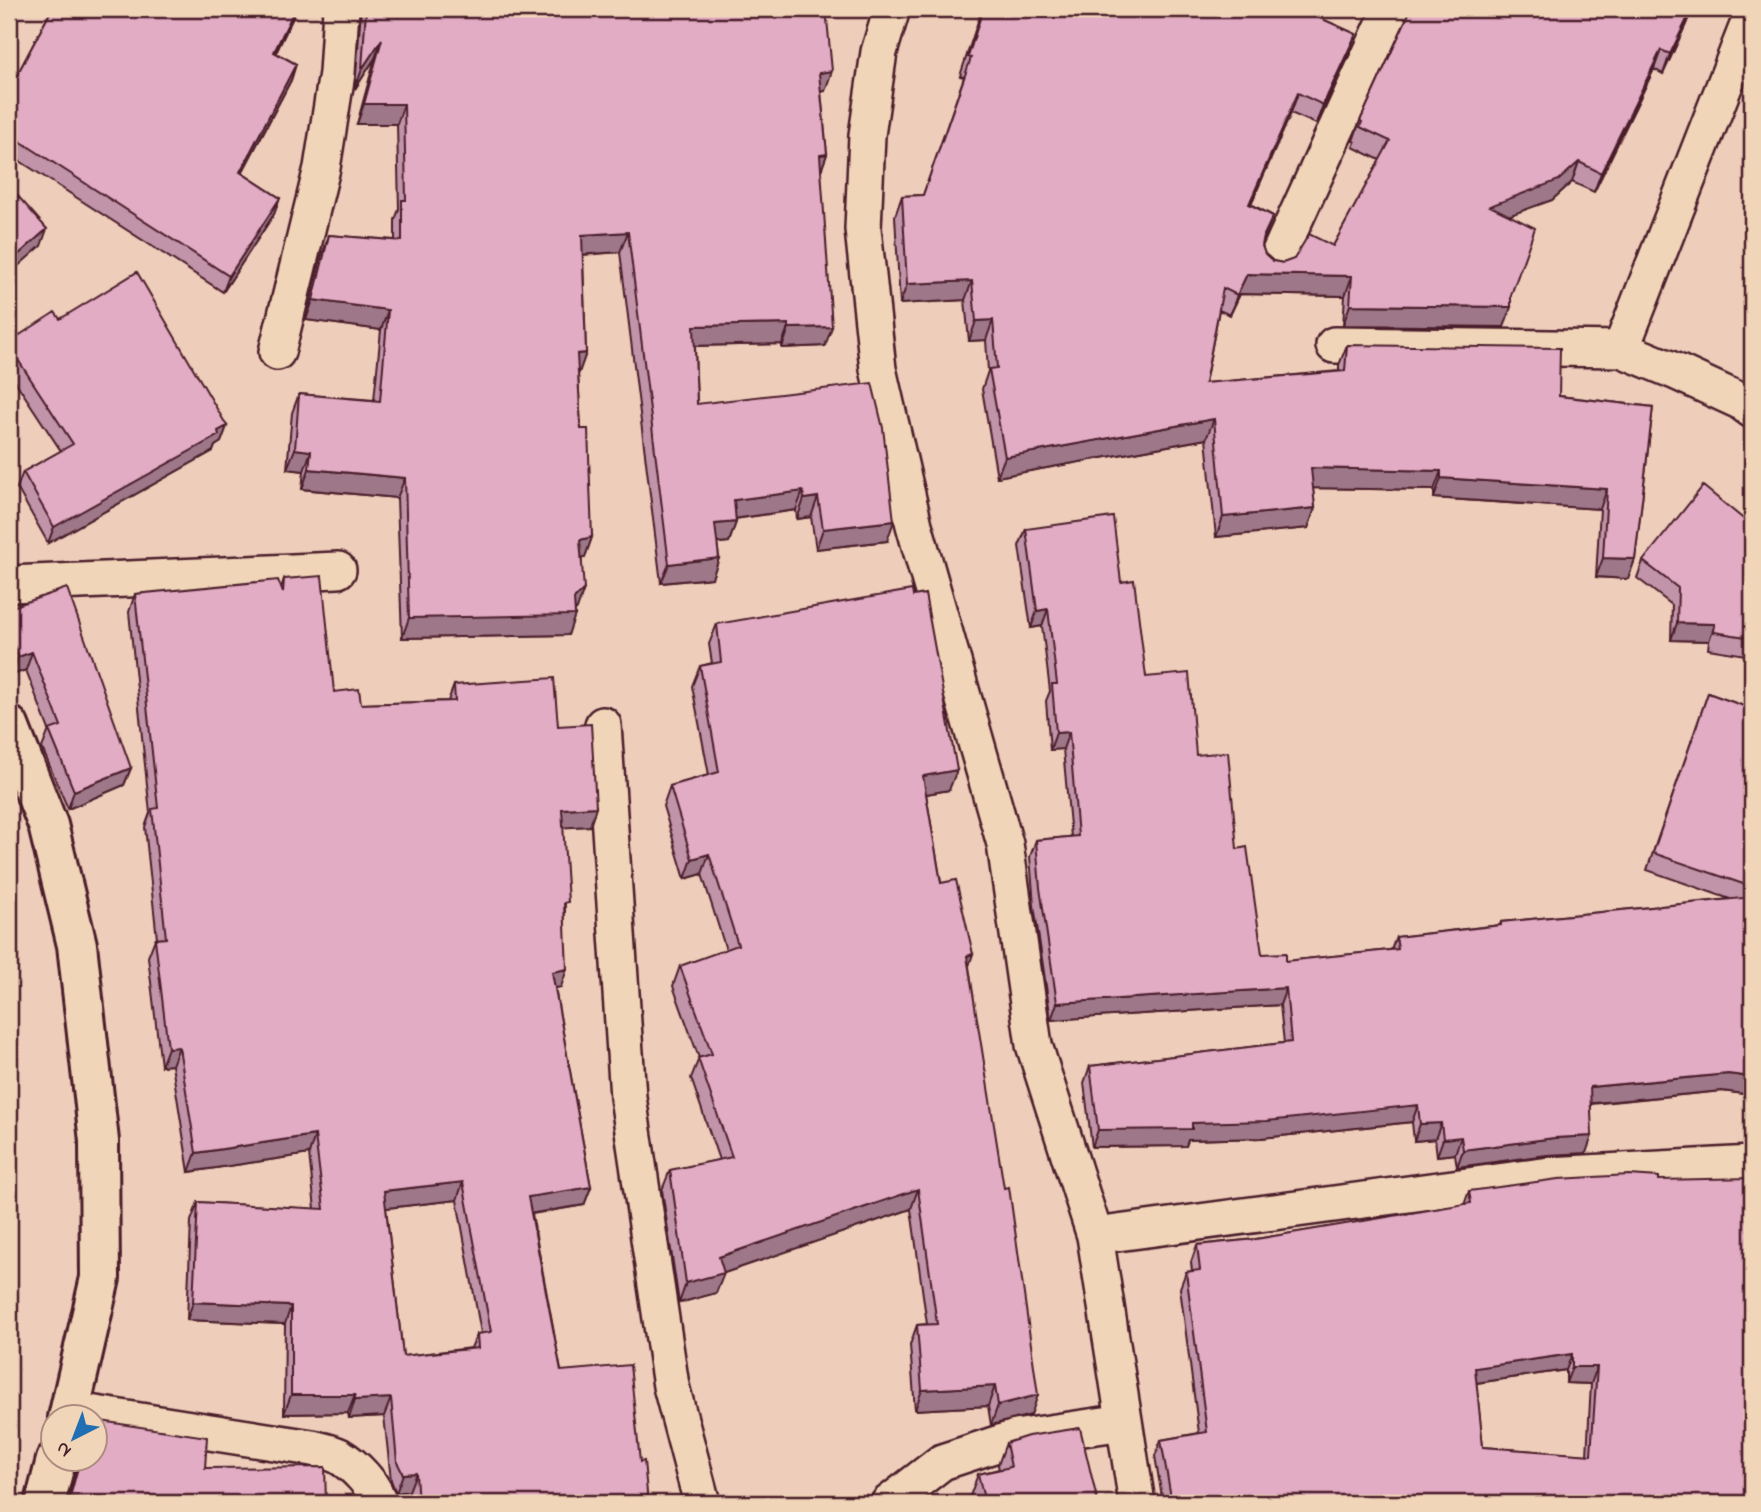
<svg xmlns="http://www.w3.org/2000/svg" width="1761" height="1512" viewBox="0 0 1761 1512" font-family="'Indie Flower',sans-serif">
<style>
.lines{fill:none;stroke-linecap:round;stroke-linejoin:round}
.minor-casing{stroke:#4a1f2b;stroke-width:40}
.tertiary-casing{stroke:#4a1f2b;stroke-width:44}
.minor{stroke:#f1d5b8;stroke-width:35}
.tertiary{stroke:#f1d5b8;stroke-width:38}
.wall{fill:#c294a9;stroke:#4a1f2b;stroke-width:2;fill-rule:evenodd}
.shaded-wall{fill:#9e7889;stroke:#4a1f2b;stroke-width:2}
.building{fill:#e2acc4;stroke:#4a1f2b;stroke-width:2;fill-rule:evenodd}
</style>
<rect width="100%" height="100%" fill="#eecdba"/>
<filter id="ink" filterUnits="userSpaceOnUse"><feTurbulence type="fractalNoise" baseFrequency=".0143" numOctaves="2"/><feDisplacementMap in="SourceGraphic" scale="14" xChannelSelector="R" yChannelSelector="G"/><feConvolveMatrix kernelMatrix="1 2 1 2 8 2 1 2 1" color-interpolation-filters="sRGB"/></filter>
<g filter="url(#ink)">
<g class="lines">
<g class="minor-casing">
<path id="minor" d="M892,9L879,52L867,135L863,229L878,369L914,525L1005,844L1034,1045L1095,1236L1137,1503
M1275,263L1391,9
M1334,345L1621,349L1677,372L1740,401L1752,410
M1621,349L1752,15
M277,352L322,168L337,73L341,9
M9,584L338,570
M603,725L628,1097L671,1386L702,1503
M1095,1236L1550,1175L1752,1164
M70,1410L312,1448C320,1450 331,1452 339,1456C354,1465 376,1486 378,1503
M889,1503L942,1462L1015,1438L1124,1422"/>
</g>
<g class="tertiary-casing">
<path id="tertiary" d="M9,726L48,825L77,945L99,1141L100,1278L68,1418
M45,1503L56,1460"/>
</g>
<use href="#minor" class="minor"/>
<use href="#tertiary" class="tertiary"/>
</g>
<path class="wall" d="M52,9H297L276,53L296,64L291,80L242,173L280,198L274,214L223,292L9,154V90Z
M361,9H826L825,91L821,92L827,154L821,170L825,346L782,348V344L695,346L697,404L887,541L816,549L811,517L797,519L796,510L735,519L736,522L729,542L717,543L719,558L712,578L661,583L620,252L583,255L586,353L578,373L581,429L592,537L585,557L582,558L577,609L575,611L568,635L402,638L397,498L302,489L304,471L287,469L292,413L299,394L374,400L381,330L306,320L322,255L329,235L395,240V220L399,209L397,124H357L375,58L355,89Z
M982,9H1300L1356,34L1348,54L1316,124L1291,113L1251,204L1273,216L1263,241L1262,246L1265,254L1273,261L1283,263L1333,246L1380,160L1353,147L1355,142L1353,141L1360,121L1411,9H1692L1686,24L1663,74L1654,69L1594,192L1572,182L1552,200L1509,215L1511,295L1504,327L1343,325L1345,296L1240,294L1230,315L1219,310L1205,383L1339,371V365L1347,345L1559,396L1653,407L1635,559L1628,579L1596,577L1600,509L1434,498V490L1313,488L1315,508L1308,528L1216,537L1206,439L997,477L982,389L988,371L986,340L969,341L965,300L900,304L895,216L902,196L923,195L964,77L960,76Z
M60,319L227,426L221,442L215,446L213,451L48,543L17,488L23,472L61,451L9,372V342Z
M1752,526V656L1708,649L1709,641L1671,640L1672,605L1637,578L1643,561Z
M1026,529L1121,582L1146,677L1196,755L1237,849L1262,954L1286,961L1391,950L1396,937L1500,925L1501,922L1730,899L1647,870L1708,693L1752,709V1095L1722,1091L1591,1104L1586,1153L1547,1155L1457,1167L1455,1154L1437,1156L1435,1139L1414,1141L1412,1122L1261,1138L1188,1140L1186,1146L1092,1147L1084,1083L1090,1066L1284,1043L1280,1005L1051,1020L1034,905L1030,857L1036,840L1071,837L1063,749L1050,750L1046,701L1050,691L1042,626L1031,628L1019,546Z
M284,579L334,692L361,704L448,701L454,685L558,726L596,807L590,826L563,827L565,911L561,987L555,988L591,1187L584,1205L532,1214L561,1371L640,1462L648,1503H410L409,1491L396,1493L391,1480L384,1416L349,1418L348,1413L284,1414L285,1324L187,1320L191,1221L198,1202L315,1209L309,1154L189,1172L172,1065L161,1066L148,957L155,939H157L145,827L150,813L129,612L135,594L281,588ZM457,1200L481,1333L477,1334L471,1348L403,1356L386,1208Z
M9,608L131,768L124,785L68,809L42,748L49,730L26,670L12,675L9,666Z
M717,624L949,790L926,794L941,883L969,967L1031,1415L991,1425L988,1406L915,1410L910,1345L917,1325L927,1324L911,1209L724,1273L716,1293L679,1303L662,1190L670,1170L719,1160L691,1078L699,1058L673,986L680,966L726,950L702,874L685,879L663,806L670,786L709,775L692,686L700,666L712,663L709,644Z
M1659,1180L1752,1503H1163L1155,1456L1161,1440L1199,1433L1180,1288L1186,1272L1192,1271L1191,1262L1197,1245L1256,1239L1464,1205L1469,1191ZM1566,1370V1383L1591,1384L1587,1455L1483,1447L1476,1383Z
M1006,1443L1098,1503H972L970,1496L978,1474L999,1469L998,1465Z
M77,1460H94L205,1468L326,1503H67L77,1465Z"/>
<path class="shaded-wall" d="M295,9H297L268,68L274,52Z
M1692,9L1686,24L1663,74L1670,54Z
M1356,34L1348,54L1316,124L1323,105Z
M382,39L375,58L355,89L362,69Z
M1661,50L1654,69L1594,192L1601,173Z
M296,64L291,80L234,188L240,172Z
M832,71L825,91L811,92L819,73Z
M1298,93L1291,113L1242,224L1249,204Z
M364,104H404L397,124H357Z
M827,154L820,174V155Z
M1579,162L1572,182L1552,200L1483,225L1490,206Z
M280,198L274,214L223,292L229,276Z
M47,229L41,246L9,274V263Z
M628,232L620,252L575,255L582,235Z
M1247,274L1352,276L1345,296L1240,294L1230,315L1237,295Z
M972,281L965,300L900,304L907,284Z
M313,300L388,310L381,330L306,320Z
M1350,305L1511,307L1504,327L1343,325Z
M993,320L986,340L969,341L976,321Z
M789,324L782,344L687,346L694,326Z
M832,327L825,346L782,348L789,328Z
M586,353L579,373H570L577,354Z
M1214,419L1206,439L997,477L1005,457Z
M227,426L221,442L215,446L213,451L48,543L54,527Z
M295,449L311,451L304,471L287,469Z
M1311,468L1441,471L1434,490L1304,488Z
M309,469L405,478L397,498L302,489Z
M1441,478L1607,489L1600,509L1434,498Z
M803,491L796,510L726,520L734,500Z
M818,497L811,517L797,519L804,499Z
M1315,508L1308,528L1216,537L1223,517Z
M894,521L887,541L816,549L823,529Z
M736,522L729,542L708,544L715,524Z
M592,537L585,557L573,559L580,540Z
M719,558L712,578L661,583L669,564Z
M1603,558L1635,559L1628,579L1596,577Z
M584,589L577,609L571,615H575L568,635L402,638L409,618L574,599Z
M1048,609L1042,626L1031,628L1037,611Z
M1677,623L1715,624L1709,641L1671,640Z
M32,652L26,670L12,675L18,657Z
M1069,732L1063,749L1050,750L1056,733Z
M131,768L124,785L68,809L74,791Z
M957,770L949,790L915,796L923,776Z
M596,807L590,826L556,828L562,809Z
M709,854L702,874L685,879L692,859Z
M973,954L966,975L967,956Z
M567,969L561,987L546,990L552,972Z
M1286,988L1280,1005L1051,1020L1057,1003Z
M179,1047L172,1065L161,1066L168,1048Z
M1728,1074L1752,1077V1095L1722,1091L1584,1104L1590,1087Z
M1418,1105L1412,1122L1261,1138L1188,1140L1186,1146L1092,1147L1098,1130Z
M1441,1123L1435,1139L1414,1141L1420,1124Z
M315,1135L309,1154L189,1172L196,1153Z
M1592,1136L1586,1153L1547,1155L1457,1167L1463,1150L1554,1138Z
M1461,1137L1455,1154L1437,1156L1443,1139Z
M463,1182L457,1200L378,1209L384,1191Z
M591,1187L584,1205L522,1215L528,1197Z
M918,1189L911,1209L724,1273L716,1293L679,1303L686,1283L719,1257Z
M193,1302L291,1306L285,1324L187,1320Z
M1572,1354L1566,1370L1469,1384L1475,1368Z
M1572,1367H1597L1591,1384L1566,1383Z
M995,1386L988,1406L915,1410L922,1390Z
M291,1395H355L348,1413L284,1414Z
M1038,1395L1031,1415L991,1425L998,1405Z
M391,1398L384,1416L349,1418L355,1400Z
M416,1473L409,1491L396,1493L403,1474Z
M70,1497L87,1498L85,1503H68Z"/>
<path class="building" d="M52,9H295L274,52L296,64L240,172L280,198L229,276L9,134V90Z
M366,9H826L832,71L819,73L827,154L820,155L832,327L789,328V324L694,326L697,404L872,383L883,428L894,521L823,529L818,497L804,499L803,491L734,500L736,522L715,524L719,558L669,564L628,232L582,235L586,353L577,354L581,429H588L592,537L580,540L584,589L574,599L575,615L409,618L405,478L309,469L311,451L295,449L299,394L380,401L388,310L313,300L329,235L402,241V200H406L404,104H364L382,39L362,69Z
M983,9H1300L1356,34L1323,105L1298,93L1249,204L1273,216L1264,235L1262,246L1265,254L1273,261L1283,263L1294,259L1309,234L1333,246L1390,141L1360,127L1362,122L1360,121L1411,9H1692L1670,54L1661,50L1601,173L1579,162L1559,180L1490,206L1535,228L1511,295V307L1350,305L1352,276L1247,274L1237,295L1223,288L1205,383L1345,371L1347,345L1560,348L1559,396L1653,407L1635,559L1603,558L1607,489L1441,478V471L1311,468L1315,508L1223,517L1214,419L1005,457L989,369L997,368L993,320L976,321L972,281L907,284L902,196L923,195L971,58L968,57Z
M9,186L47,229L9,263Z
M137,272L227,426L218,431L219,435L54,527L23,472L73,444L9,346V342L55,312L60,319Z
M1703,486L1752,526V638L1714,632L1715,624L1677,623L1678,588L1643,561Z
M1113,517L1121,582L1134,580L1146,677L1189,673L1196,755L1228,752L1237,849L1247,847L1262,954L1286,953V961L1398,949L1396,937L1501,925V922L1752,897V1077L1728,1074L1590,1087L1592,1136L1554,1138L1463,1150L1461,1137L1443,1139L1441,1123L1420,1124L1418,1105L1267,1121L1192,1123V1129L1098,1130L1090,1066L1291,1042L1286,988L1057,1003L1040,888L1036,840L1078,836L1069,732L1056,733L1052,684H1057L1048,609L1037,611L1026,529Z
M322,576L334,692L359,689L361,704L455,701L454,685L554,678L558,726L591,724L596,807L562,809L568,902L564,903L567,969L552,972L591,1187L528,1197L561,1371L630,1365L640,1462L644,1461L648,1503H418L416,1473L403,1474L397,1462L391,1398L355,1400V1395H291V1306L193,1302L198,1202L324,1209L315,1135L196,1153L179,1047L168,1048L155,939L166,938L152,809L158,808L135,594L278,580L283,593L284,579ZM463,1182L491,1332L477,1334L478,1348L403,1356L384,1191Z
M67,588L131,768L74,791L49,730L61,726L32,652L18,657L9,630V608Z
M912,590L913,596L925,594L957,770L923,776L941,883L956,880L973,954L967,956L1004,1188L1009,1187L1038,1395L998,1405L995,1386L922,1390L917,1325L937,1324L918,1189L719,1257L724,1273L686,1283L670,1170L732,1157L698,1058L712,1054L680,966L738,945L709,854L692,859L670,786L719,772L700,666L721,662L717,624Z
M1708,693L1752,709V887L1653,853Z
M1629,1175L1659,1177V1180L1752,1178V1503H1172L1161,1440L1207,1432L1186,1272L1200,1270L1197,1245L1256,1239L1471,1203L1469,1191L1558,1179ZM1572,1354V1367H1597L1591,1455L1483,1447L1475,1368Z
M94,1420L207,1437L205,1468L325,1467L326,1503H87V1498L70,1497L80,1460H94Z
M1080,1428L1098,1503H985L978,1474L1011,1467L1006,1443L1028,1436Z"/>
</g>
<rect width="1761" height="1512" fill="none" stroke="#f1d5b8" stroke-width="35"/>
<rect x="18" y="18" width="1726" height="1477" fill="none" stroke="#4a1f2b" stroke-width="2.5" filter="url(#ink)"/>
<g transform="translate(74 1438) rotate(222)"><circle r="33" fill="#f1d5b8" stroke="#ae8c80" stroke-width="2"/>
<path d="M0-5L12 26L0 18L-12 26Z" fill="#1f6fb2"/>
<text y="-10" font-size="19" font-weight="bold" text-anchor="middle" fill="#4a1f2b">N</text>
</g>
</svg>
